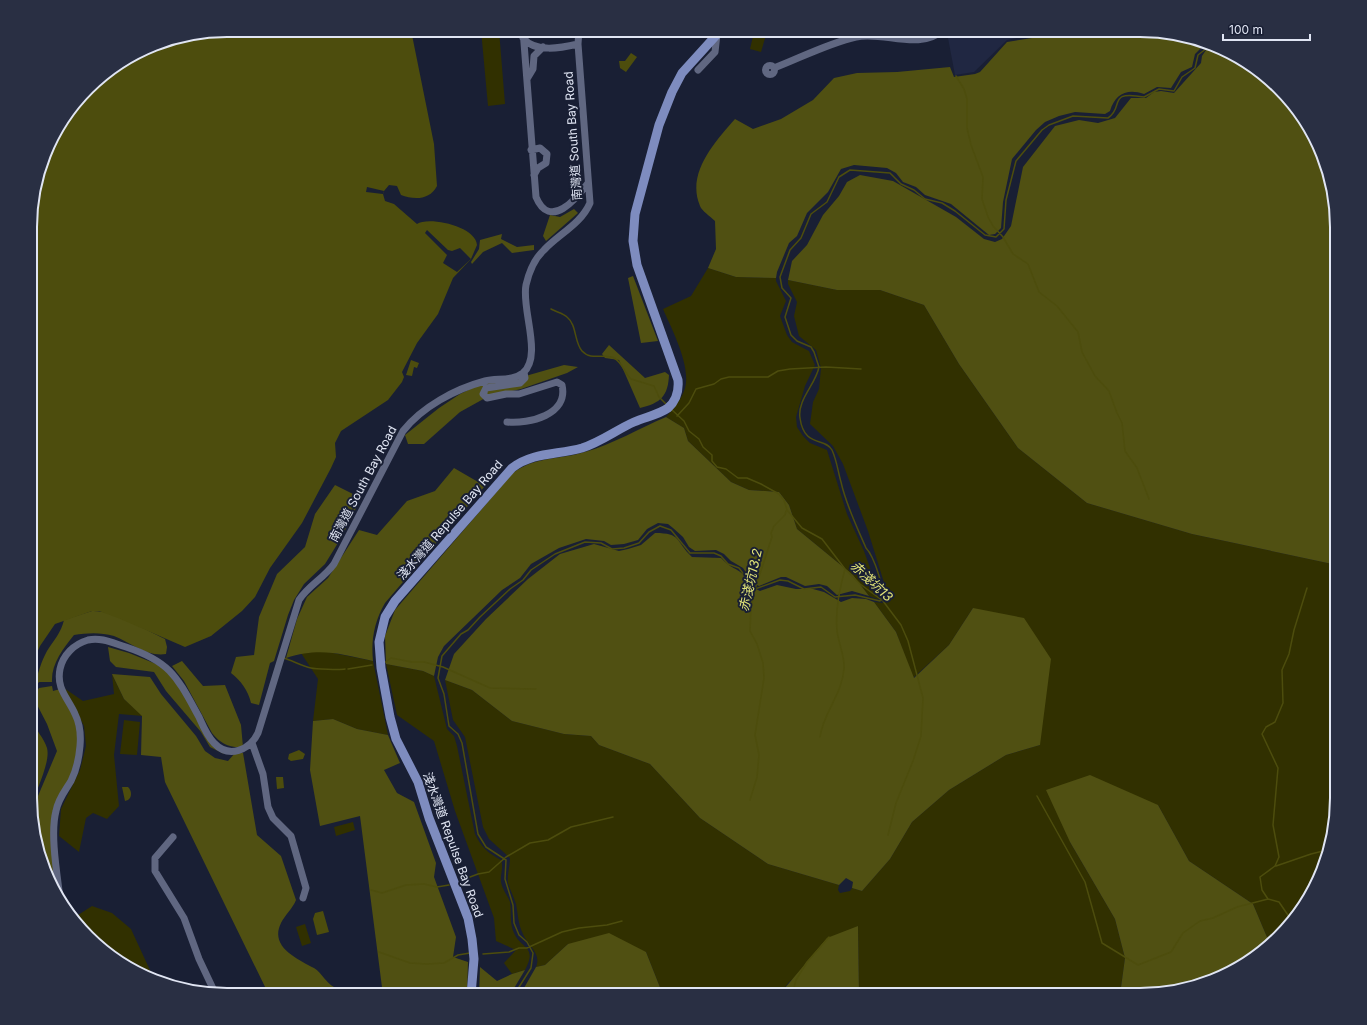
<svg xmlns="http://www.w3.org/2000/svg" width="1367" height="1025" viewBox="0 0 1367 1025" font-family="Inter,'Noto Sans TC',sans-serif">
<style>
.built{fill:#202742}
.green{fill:#313000}
.forest{fill:#505012}
.water{fill:#4d4d0d}
.pier{fill:#191f34}
.lines{fill:none;stroke-linecap:round;stroke-linejoin:round}
.stream{stroke:#4d4d0d;stroke-width:1.5}
.minor{stroke:#606781;stroke-width:7}
.major{stroke:#7e8cbf;stroke-width:9}
.labels{text-anchor:middle;stroke-width:4;stroke-linejoin:round;paint-order:stroke}
.street-label{font-size:12px;fill:#e0e5f3;stroke:#191f34}
.water-label{font-size:13px;font-style:italic;fill:#e2e478;stroke:#191f34}
.rim{fill:none;stroke:#e0e5f3;stroke-width:2}
</style>
<rect width="100%" height="100%" fill="#191f34"/>
<path class="built" d="M952,30H1035L1032,35L1007,40L974,72L955,75L948,38Z"/>
<path class="green" d="M481,30H499L505,104L488,106Z
M899,30H933L925,34L899,33Z
M754,32L766,35L761,52L750,49Z
M708,268L736,277L776,278V281L786,301L780,316L787,335L792,342L809,351L815,365L805,386L796,417L797,427L803,436L810,443L827,450L847,514L864,551L879,593L878,599L869,596L853,575L797,529L789,505L779,492L749,490L731,482L688,441L684,428L666,417C673,409 680,401 684,391C693,369 672,330 663,309L691,296Z
M788,280L837,290H880L924,305L959,364L1018,448L1087,503L1192,534L1337,565V811L1322,873L1288,928L1269,942L1253,904L1189,861L1158,805L1070,842L1115,919L1125,958L1120,995H859L858,926L789,982L779,995H663L646,952L568,944L545,965L536,967C542,953 527,945 523,934C518,924 518,914 516,904C514,897 510,890 508,883C507,876 510,865 510,858L489,839L483,827L465,737L453,720L445,680L472,690L512,721L564,734L591,736L599,745L650,764L700,818L768,864L839,885L838,890L840,893L850,891L852,888L862,891L890,859L912,822L949,790L1006,755L1040,745L973,608L949,645L913,678L896,632L874,602L883,603L886,599V589L868,531L843,464L833,446L810,424L813,402L819,389L821,368L816,350L799,336L794,316L797,302L788,284Z
M323,651L373,661L388,735L357,729L333,719L313,721L318,679L301,653Z
M386,664L423,671L434,676L447,729L454,736L457,746L475,834C481,847 488,853 501,860C504,868 500,874 501,882C502,889 508,896 510,902C512,913 509,922 514,933C521,949 538,946 525,970L512,974L504,963L516,950L496,941L494,918L455,811L434,741L397,715Z
M112,674L124,699L143,716L119,714L114,755L119,806L107,819L93,813L86,818L79,852L59,836L61,809L80,770L86,746L84,726L64,688L83,701L114,694Z
M124,720L140,722L137,755L120,754Z
M353,822L355,830L336,836L334,827Z
M92,906L112,913L131,929L155,981L97,946L75,917Z
M305,924L311,943L302,946L296,927Z"/>
<path class="forest" d="M1038,30H1152L1202,42L1204,45L1195,54L1192,67L1181,72L1171,88L1157,87L1144,94C1127,88 1115,94 1110,111L1105,114L1075,112L1059,116L1045,122L1036,130L1012,159L1003,202L1001,228L995,234L989,235L951,204L925,195L916,187L903,182L896,173L887,168L854,165L841,169L828,192L807,213L797,236L789,243L777,272L776,278L736,277L708,268L716,249L715,221C710,216 702,211 700,206C686,173 715,142 735,119L753,129L781,119L813,100L834,78L857,73L897,72L950,67L954,77L975,74L980,72L1007,42L1032,38Z
M1210,44L1215,45L1270,79L1317,140L1333,189L1337,227V565L1192,534L1087,503L1018,448L959,364L924,305L880,290H837L788,280L792,261L807,245L823,215L839,196L847,182L860,175L893,181L956,217L984,239L995,242L1002,239L1011,226L1023,167L1055,126L1079,120L1098,123L1115,118L1131,98H1146L1154,92L1161,91L1174,93L1201,63L1202,56Z
M574,209L578,213L546,241L543,236L550,215L560,217Z
M502,234L501,239L517,247L534,245V250L512,253L502,243L483,252L472,264L471,262L479,249L480,240Z
M633,276L658,341L641,343L628,278Z
M609,345L645,378L665,372L669,375C668,396 661,403 640,408L619,360L605,358L602,354Z
M564,365L578,367L567,373L521,389L487,397L460,412L424,444H408L405,435L439,408L460,394L485,382L515,379Z
M666,417L684,428L688,441L731,482L749,490L779,492L789,505L797,529L853,575L869,596L852,591L837,595L827,586L819,584L805,586L786,577H781L759,586L753,583L743,568L731,561L724,554L716,550L695,551L689,547L683,537L673,528L668,524L658,523L647,529L638,540L624,544L611,545L604,541L586,539L559,548L531,564L520,578L502,590L444,646L438,657L434,676L423,671L386,664L385,636L395,610L512,474C534,456 560,460 585,452C613,444 640,428 666,417Z
M454,468L485,486L385,603C374,622 371,640 373,661C339,654 321,647 286,658L297,619L307,597L328,578L359,530L377,535L407,501L435,491Z
M335,485L361,498L341,538L325,564L304,584L294,600L288,615L274,661L270,663L259,705L251,703C248,690 241,681 231,673L236,657L254,655L259,617L277,574L305,547L315,514Z
M655,533C682,533 675,541 692,557L721,558C730,568 738,569 744,575C751,583 749,585 760,591L777,585L796,589H813L824,592L841,602L852,598L866,599L874,602L896,632L914,678L949,645L973,608L1024,618L1051,659L1040,745L1006,755L949,790L912,822L890,859L862,891L852,888L853,882L846,878L839,885L768,864L700,818L650,764L599,745L591,736L564,734L512,721L472,690L445,680L454,654L486,619L528,579L560,554L594,544L619,551L628,549L641,545Z
M92,611C113,610 146,630 165,639L167,647L166,654C147,657 131,643 114,636C100,632 87,633 74,635C63,649 51,664 52,682H39L35,687C37,675 41,662 47,651C54,640 61,633 64,620Z
M108,647L129,653L166,668L224,754L210,747L201,732L166,691L154,672L116,667L110,661Z
M182,661L203,686L225,685L241,725L243,747C229,748 221,744 212,733L184,681L172,666Z
M112,674L150,677L161,694L196,736L205,751L215,758L228,761L235,753H243L257,835L281,856L296,900C293,908 285,915 281,923C269,947 298,959 314,968C322,973 326,983 334,987L333,995H269L165,782L161,757L141,755L142,716L124,699Z
M52,686L53,691L60,689L75,714L82,746L55,814L60,897L50,885L34,824L38,796L57,751L47,724L33,697L39,688Z
M333,719L357,729L388,735L400,763L384,770L397,793L414,802L436,863L434,877L456,937L453,957L468,962L467,995H383L360,816L320,826L310,770L313,721Z
M1090,775L1158,805L1189,861L1253,904L1269,942L1227,975L1178,991L1120,995L1125,958L1115,919L1070,842L1046,790Z
M858,926L859,995H779L827,938Z
M609,933L646,952L663,995H520L536,967L545,965L568,944Z
M480,967L497,981L512,974L525,970L510,995H479Z"/>
<path class="water" d="M227,30H411L434,144L437,186C430,200 414,200 401,195L397,186L389,185L384,191L383,194L385,201L394,204L417,224C428,216 476,226 477,245L471,259L453,278L438,314L417,343L402,372L404,377L402,382L388,400L341,431L335,443L336,457L331,468L302,523L270,568L255,597L242,611L211,636L185,647L118,618L99,611H92L55,624L40,646L31,666L32,201L56,129L97,79L164,41Z
M631,53L637,57L626,72L620,68L619,61H625Z
M411,360L419,363L417,368L414,367L412,376L406,375Z
M31,721C36,729 44,739 47,748C51,763 34,794 30,810Z
M299,750L305,754L303,759L291,761L288,759L289,754Z
M276,777H283L284,788L277,789Z
M122,787H128C132,791 132,797 128,800L125,801Z
M323,911L329,932L317,935L313,919L315,913Z"/>
<path class="pier" d="M367,187L384,191L383,194L366,192Z
M427,230L448,250L452,251L460,248L471,259L457,272L443,263L447,255L425,233Z"/>
<g class="lines">
<path class="stream" d="M956,76L964,89L967,99V128L971,145L983,177L982,199L988,217L993,226L1003,237L1013,254L1028,264L1039,292L1057,306L1078,332L1082,352L1095,376L1109,391L1117,413L1122,423L1125,451L1137,468L1149,499
M551,309C556,312 563,313 567,317C577,325 574,342 582,351C591,361 604,353 614,358C623,363 624,373 631,379L654,386L659,397L666,404
M672,410L684,421L689,431L699,439L703,447L712,455V461L717,467L726,469L738,478H747L761,484L779,494L784,500L787,510L802,528L822,539L845,569L860,584L883,601L901,625L908,641L923,698L921,736L913,761L896,803L888,835
M677,416L689,403L696,389L714,384L721,379L729,377H768L778,371L790,369L826,367L861,369
M284,658C293,661 302,666 311,668C315,669 340,670 345,669
M384,663L391,658L412,662H424L443,667L490,688L536,689
M348,669L372,665
M820,737C823,713 842,695 844,669C845,655 838,643 837,630C835,611 840,587 845,569
M1037,796L1085,882L1102,943L1138,965L1171,952L1183,933L1200,921L1213,918L1237,907L1268,899
M750,800L757,777L759,755L755,735L764,678L763,663L757,644L750,631L751,607L755,589L772,537L771,533L774,526L785,515L786,511
M1276,866L1311,854L1327,850
M462,880L478,874L489,872L506,857L530,843L548,840L571,827L613,817
M371,890L382,893L406,885L424,884L437,887L449,885
M1268,899L1262,890L1260,877L1275,866L1279,857L1273,825L1278,768L1262,734L1266,727L1275,722L1283,703L1282,670L1289,654L1294,630L1307,588
M1268,899L1279,902L1292,921
M379,952L410,963L427,964L444,963L458,955L470,953
M483,954L509,952L519,948H527L562,932L579,928L607,925L622,921
M514,995L531,968L533,953L527,942L519,935L514,923L513,905L505,879L506,860L486,847L478,834L462,743L458,734L449,726L444,694L438,678L442,656L461,634L468,630L480,617L510,589L523,580L531,570L555,554L585,542L601,543L612,549L624,548L639,543L649,532L660,526L671,530L690,553H714L721,556L728,564L739,568L755,589L780,580L788,581L804,589L821,587L835,597L855,595L880,601C888,594 873,555 866,548C857,527 846,505 841,482C838,472 837,461 832,450C825,437 804,448 800,418C797,400 816,384 819,367L814,352L811,347L797,341L791,335L785,317L791,298L782,288L780,277L790,250L801,238L811,214L827,202L839,177L850,170L890,173L901,184L914,190L925,199L942,203L955,211L985,235L996,237L1004,229L1006,200L1016,161L1042,130L1049,125L1073,116L1108,118C1125,107 1106,90 1144,97L1159,89L1174,91L1182,77L1195,68L1198,55L1207,48V43
M792,995L796,980L807,962L829,937"/>
<path class="minor" d="M523,30L536,197C550,231 577,198 588,183
M523,38C535,53 561,48 578,44
M765.5 70a4.5 4.5 0 1 1 9 0a4.5 4.5 0 1 1-9 0Z
M774,68C800,58 829,43 856,37C884,31 919,51 943,30
M698,70L715,52L717,34
M527,79L533,69L534,56L543,47
M531,150L540,148L547,154L546,163L538,168L534,175
M507,422C529,424 569,415 562,385L557,382L519,394H506L487,398L483,394L486,388L520,383L525,378L524,372
M252,743L263,774L268,807L273,818L291,836L306,888L303,898
M173,837L155,858V871L184,918L199,959L216,995
M60,898C57,874 50,833 56,811C58,799 65,791 71,781C76,771 79,758 80,746C81,735 80,724 75,714C68,698 56,689 60,669C63,655 74,644 88,640C101,637 113,643 126,647C171,662 177,677 199,717C203,726 207,736 214,743C229,759 250,750 258,733L299,600C309,585 324,578 334,564L403,431C422,407 455,389 485,381C497,378 513,381 523,373C543,356 521,309 526,285C529,272 534,259 544,250C559,234 581,224 590,203L578,44L579,30"/>
<path class="major" d="M471,995L474,959L472,939L468,918L429,818L418,782L396,739L390,717L381,668L379,642L385,617L395,601L512,468C533,452 557,455 582,448C601,442 616,430 634,422C645,417 658,415 668,408C676,401 679,391 678,380L637,265L633,241L635,214L659,125L672,92L682,73L721,30"/>
</g>
<g class="labels">
<g class="street-label">
<text transform="translate(573 136) rotate(-94)" y="4">南灣道 South Bay Road</text>
<text transform="translate(363 484) rotate(-62)" y="4">南灣道 South Bay Road</text>
<text transform="translate(450 520) rotate(-49)" y="4">淺水灣道 Repulse Bay Road</text>
<text transform="translate(453 845) rotate(70)" y="4">淺水灣道 Repulse Bay Road</text>
</g>
<g class="water-label">
<text transform="translate(750 580) rotate(-77)" y="5">赤淺坑13.2</text>
<text transform="translate(872 581) rotate(43)" y="5">赤淺坑13</text>
</g>
</g>
<path d="M0 0H1367V1025H0ZM227 37H1140A190 190 0 0 1 1330 227V798A190 190 0 0 1 1140 988H227A190 190 0 0 1 37 798V227A190 190 0 0 1 227 37Z" fill="#292f43" fill-rule="evenodd"/>
<path class="rim" d="M227 37H1140A190 190 0 0 1 1330 227V798A190 190 0 0 1 1140 988H227A190 190 0 0 1 37 798V227A190 190 0 0 1 227 37Z"/>
<path d="M1223 34v6h87v-6" fill="none" stroke="#e0e5f3" stroke-width="2"/>
<text x="1229" y="34" font-size="12" fill="#e0e5f3" stroke="#191f34" stroke-width="3" paint-order="stroke">100 m</text>
</svg>
